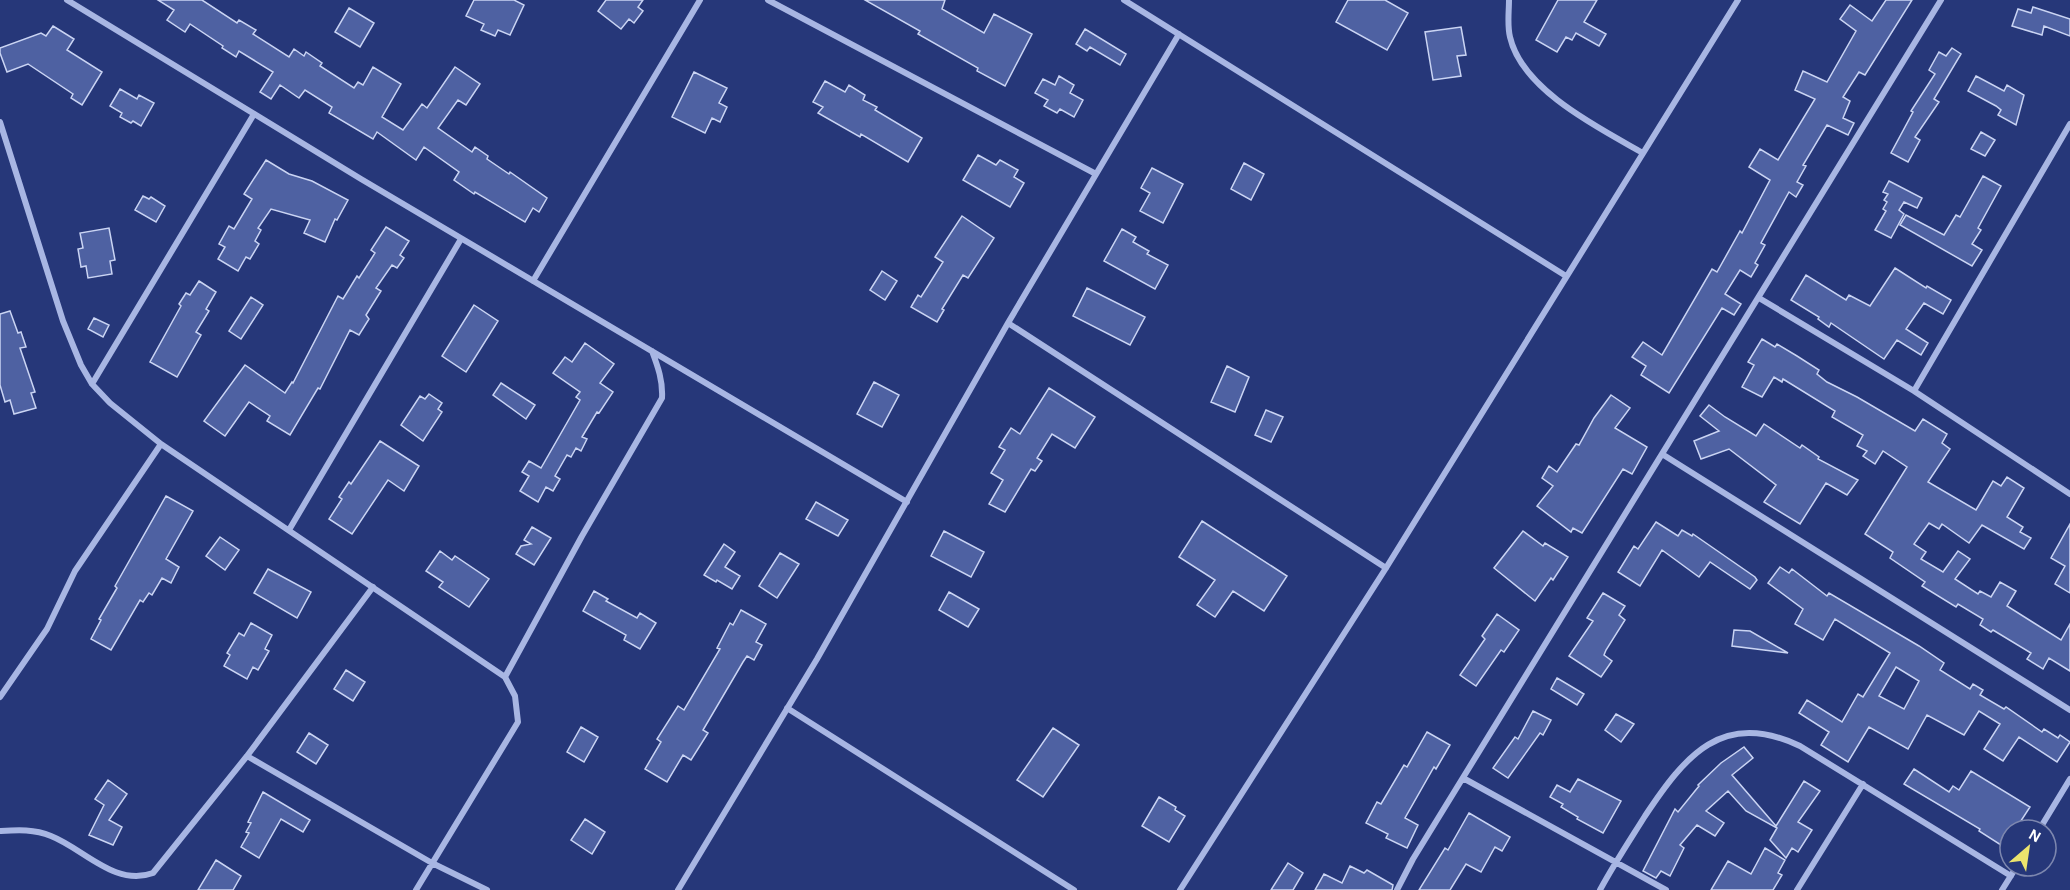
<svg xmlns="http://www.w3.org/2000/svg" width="2070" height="890" viewBox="0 0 2070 890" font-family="'Alegreya Sans',sans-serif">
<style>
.building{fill:#4e61a2;stroke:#cad4f3;stroke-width:1.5;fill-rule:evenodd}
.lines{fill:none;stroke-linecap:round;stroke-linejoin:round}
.minor{stroke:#a8b6e3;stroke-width:6}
</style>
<rect width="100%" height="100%" fill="#263779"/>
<path class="building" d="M158,0H202L237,23L239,20L256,30L253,34L289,57L294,49L304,56L306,52L322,63L320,66L354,88L358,82L363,85L373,67L401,84L382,117L403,130L422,104L427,108L455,67L480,84L466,105L458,100L438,128L472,152L475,147L488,156L487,159L509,174L510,172L547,198L539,212L533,208L525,222L475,192L474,194L454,180L459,172L424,147L416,160L377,132L373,139L329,113L332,107L305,90L299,98L280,85L271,99L260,92L273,72L239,51L236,57L222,48L223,46L190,24L185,32L167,20L174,10Z
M474,0H514L524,5L510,35L498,30L495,36L481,30L484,24L466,16Z
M606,0H643L638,7L643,11L634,23L629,19L621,29L598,11Z
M865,0H945L942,9L984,33L994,14L1032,34L1005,86L977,71L978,68L918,34L920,31Z
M1348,0H1385L1408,13L1387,50L1336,22Z
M1558,0H1597L1584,22L1606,34L1599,46L1576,33L1572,40L1566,37L1557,52L1536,40Z
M1886,0H1912L1865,75L1859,72L1843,97L1850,101L1843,118L1854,123L1848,135L1827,125L1803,165L1806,166L1797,182L1803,185L1796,197L1789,192L1761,243L1765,245L1755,263L1758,265L1751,277L1740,270L1725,294L1741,304L1734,315L1722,308L1669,393L1641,375L1646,366L1632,357L1643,342L1662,355L1712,269L1717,272L1740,231L1742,233L1770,180L1749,167L1760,149L1778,160L1815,99L1795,90L1803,71L1827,82L1856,31L1840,19L1850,5L1872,21Z
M2033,7L2070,19V36L2044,26L2042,35L2012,26L2018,9L2031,13Z
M349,8L374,23L360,47L335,32Z
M53,26L74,39L67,50L102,72L82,105L71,98L73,94L28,64L7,72L0,53V48L41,33L46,36Z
M1461,27L1466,55L1457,56L1461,76L1433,80L1425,32Z
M1085,29L1126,54L1120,65L1090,47L1087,51L1076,44Z
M1952,48L1961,54L1934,99L1939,102L1915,137L1920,140L1908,162L1891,153L1913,112L1911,111L1935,74L1929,70L1939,52L1946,56Z
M694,72L727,88L719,103L727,107L720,122L712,118L705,133L672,117Z
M1059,76L1074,85L1070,93L1083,100L1074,117L1060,109L1057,113L1044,106L1048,100L1035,93L1043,79L1055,85Z
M1976,76L2004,91L2007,85L2024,95L2016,125L1998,115L2001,110L1996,106L1968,91Z
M825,81L845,92L849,85L865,95L863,100L877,107L875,110L922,138L908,162L861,134L860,137L818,113L823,107L813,102Z
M120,89L137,99L139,95L154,103L141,126L133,121L131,123L120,117L122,113L110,106Z
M1981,132L1995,140L1985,156L1971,149Z
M978,155L996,165L1000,160L1018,170L1014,177L1024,183L1010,207L963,180Z
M266,160L289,174L312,181L348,200L337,220L335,219L325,242L304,233L310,220L271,209L258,228L261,230L255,241L259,244L250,259L246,257L238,271L218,259L225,247L219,244L229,226L234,229L252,199L244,194Z
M1244,163L1264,174L1251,200L1231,189Z
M1152,168L1183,184L1163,223L1140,211L1150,193L1141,188Z
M1983,176L2001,186L1978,228L1981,230L1972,244L1982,250L1972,266L1900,225L1906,215L1944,235L1956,215L1960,217Z
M1889,181L1922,198L1917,208L1904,202L1899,210L1904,214L1891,238L1875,230L1886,211L1883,209L1887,202L1884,200L1888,194L1883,192Z
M143,196L149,199L151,197L165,206L156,222L135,210Z
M962,216L994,238L968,278L963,275L942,309L944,310L937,322L911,307L918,295L921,297L943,262L935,257Z
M386,227L409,241L400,255L404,258L397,268L392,265L376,288L381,291L366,315L369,319L359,335L350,330L320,389L318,388L290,435L267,421L270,416L249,402L225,436L204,421L245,365L285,393L292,382L293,383L338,296L343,299L357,276L359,278L375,253L371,250Z
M109,228L115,260L110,261L112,274L88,278L86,266L81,267L78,249L83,248L80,233Z
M1122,229L1136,237L1133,242L1149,251L1147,254L1168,265L1155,289L1104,261Z
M1895,268L1926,288L1927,286L1951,300L1943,314L1924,303L1906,329L1928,343L1921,355L1897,340L1884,359L1831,323L1829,327L1818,319L1819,317L1791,300L1806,275L1846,300L1849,295L1870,306Z
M882,271L897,281L885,300L870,290Z
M199,281L216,292L206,309L209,311L196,332L201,335L177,377L150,362L181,306L179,304L186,293L190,295Z
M1087,288L1145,317L1130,345L1073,316Z
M251,297L263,305L241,339L229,331Z
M474,305L498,321L466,372L442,356Z
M10,311L18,333L21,332L26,347L20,348L35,392L31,393L36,408L14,414L10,400L5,402L0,385V314Z
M94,318L109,325L103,337L88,329Z
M1762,339L1775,347L1777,344L1797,356L1819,370L1817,374L1827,382L1857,397L1915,431L1923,419L1947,434L1942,443L1950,449L1928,482L1976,510L1993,481L2001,486L2007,477L2024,488L2007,517L2023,527L2020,532L2031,538L2024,549L1982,525L1969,543L1942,524L1939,529L1929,523L1914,544L1926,552L1921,559L1943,572L1958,551L1970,559L1955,579L1978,594L1980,591L1991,597L2000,582L2016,591L2007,606L2061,640L2070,624V671L2049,658L2043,669L2027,659L2031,653L1993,630L1991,632L1980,625L1983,619L1958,604L1956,607L1922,586L1925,582L1890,558L1893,552L1865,534L1907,467L1883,451L1875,464L1863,456L1867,451L1857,446L1863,435L1832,417L1835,411L1783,379L1782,382L1774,377L1762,397L1742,387L1754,365L1748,362Z
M585,343L614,364L600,383L613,392L599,413L597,412L582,437L587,439L581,451L576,448L571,457L567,455L555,476L560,479L553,491L546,487L538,502L520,491L529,476L522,472L529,461L541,468L580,400L576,397L580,392L553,373L565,357L572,362Z
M1227,366L1249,377L1235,412L1211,402Z
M874,382L899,395L882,427L857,414Z
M501,383L535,405L526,419L493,395Z
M1049,388L1095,417L1075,448L1052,434L1037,458L1042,461L1035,471L1031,469L1005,512L989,504L1003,480L991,473L1005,450L999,447L1011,428L1020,434Z
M429,394L442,403L438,409L442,412L423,441L401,425L420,396L425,399Z
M1611,395L1630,408L1615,428L1647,447L1632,474L1623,469L1582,533L1573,528L1571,532L1537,506L1553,486L1542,478L1549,466L1557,472L1576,444L1579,445L1594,418Z
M1709,405L1725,417L1756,436L1764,424L1800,448L1802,445L1819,457L1818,459L1858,480L1847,495L1826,483L1800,524L1764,502L1776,485L1729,449L1701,459L1694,441L1719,431L1700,416Z
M1266,410L1283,417L1271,442L1255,435Z
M380,441L419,466L404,491L388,480L352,534L329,519L342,499L339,497L349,482L351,484Z
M166,496L193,511L166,559L179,567L171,583L162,578L152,595L149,593L143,602L140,600L111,650L91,639L101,620L99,619L117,588L115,586Z
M816,502L848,520L838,536L806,519Z
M1202,521L1287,576L1264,611L1233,591L1215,617L1197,605L1215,580L1179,557Z
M1656,522L1678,536L1682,530L1692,536L1693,534L1755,577L1757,580L1750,589L1710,562L1699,577L1662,550L1640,586L1618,572L1634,546L1638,549Z
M2070,524V593L2055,584L2065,566L2051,558Z
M532,527L551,538L534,565L516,554L521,546L531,544L524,540Z
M944,531L984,552L971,577L931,556Z
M1523,531L1543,546L1545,543L1568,557L1553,580L1551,578L1535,601L1494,568Z
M220,537L239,550L225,570L206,556Z
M724,544L735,552L725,567L740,576L732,589L717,580L716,582L704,575Z
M440,551L452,560L455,556L489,579L469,607L439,587L443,582L426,571Z
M780,553L799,564L777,598L759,586Z
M1780,567L1789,573L1792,569L1827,596L1829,593L1919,646L1944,663L1940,670L1970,689L1973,684L1983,690L1980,695L2004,709L2006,707L2042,732L2044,729L2058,738L2060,735L2070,742L2057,762L2019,737L2003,761L1984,749L2000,724L1979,711L1964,735L1927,715L1908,749L1869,727L1848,762L1821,745L1829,732L1799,713L1807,700L1842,722L1858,694L1863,697L1890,653L1835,619L1823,640L1795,624L1803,609L1768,583ZM1896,667L1919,681L1904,709L1879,696Z
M268,569L311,592L297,618L254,593Z
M594,591L608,599L606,601L637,618L640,613L656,623L640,649L624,640L626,635L583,611Z
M949,592L979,609L968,627L939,610Z
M1603,593L1625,606L1619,615L1625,620L1606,650L1604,655L1612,661L1601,677L1569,656L1593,621L1587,618Z
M741,610L766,624L756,642L762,645L754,660L747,656L743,662L703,730L708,733L691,760L683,755L667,782L645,769L661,742L657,739L678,706L684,710L720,649L717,648L730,623L733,625Z
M1497,614L1519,630L1504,652L1501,650L1476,686L1460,675L1485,639L1482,636Z
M251,623L272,635L265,649L269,651L258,670L253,667L247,679L224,666L230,655L227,653L239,633L244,636Z
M1734,630L1750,631L1788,653L1732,646Z
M346,670L365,682L353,701L334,689Z
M1557,678L1584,694L1577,705L1551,689Z
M1533,711L1551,720L1543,735L1540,733L1508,778L1493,768L1515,737L1518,739Z
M1616,714L1634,724L1621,742L1605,730Z
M581,727L598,737L584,762L567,752Z
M1053,728L1079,745L1043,797L1017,780Z
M1427,732L1450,745L1436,769L1434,767L1405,818L1418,825L1407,848L1386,838L1388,834L1366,823L1377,802L1381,804L1404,765L1407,767Z
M309,733L328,745L316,764L297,752Z
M1744,747L1753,758L1732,775L1776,826L1804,781L1820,791L1798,822L1812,830L1798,852L1792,848L1786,858L1770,840L1777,828L1746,811L1728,791L1706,811L1724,823L1715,836L1697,825L1680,845L1684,848L1670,876L1661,871L1656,878L1643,871L1675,809L1678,812L1699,786L1698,785L1721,763Z
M1914,769L1949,792L1953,786L1959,790L1971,771L2030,807L2015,830H2010V837L2004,847L1979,831L1980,829L1904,784Z
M1578,779L1621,801L1603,833L1577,819L1578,817L1561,807L1563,804L1550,797L1557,785L1570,792Z
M108,780L127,794L109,820L122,827L113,845L89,835L104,805L95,799Z
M263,792L310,820L303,832L281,819L259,858L241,847L249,833L246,832L251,823L248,822Z
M1159,797L1176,807L1175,810L1185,816L1169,842L1142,826Z
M1469,813L1510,837L1502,851L1495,847L1481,872L1466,864L1450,890H1419L1445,848L1448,850Z
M585,819L605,832L592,854L571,840Z
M1765,848L1785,860L1778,873L1782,875L1773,890H1711L1728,861L1751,874Z
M216,860L241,876L233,890H198Z
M1288,863L1303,873L1293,890H1271Z
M1350,866L1364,873L1367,870L1393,885L1392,890H1315L1324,874L1342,883Z"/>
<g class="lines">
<path class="minor" d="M67,0L361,179L907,502
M768,0L1096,174
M1124,0L1566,276
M1509,0C1509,12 1507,25 1510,37C1522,90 1599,128 1643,153
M0,122L63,321L81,365L92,384L110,403L161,444L505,677L515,696L518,722L416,890
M533,281L700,0
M1759,298L1914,391L2070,494
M1008,323L1386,568
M92,384L254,114
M1914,391L2070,124
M1662,454L2070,710
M289,530L461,239
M505,677L582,536L662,398C663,381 658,367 652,351
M0,697L47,629L75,571L161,444
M787,708L1074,890
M247,756L432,863L487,890
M1463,778L1666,890
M2039,830L2070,779
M0,831C18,830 34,829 51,836C84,849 115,887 153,873L247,756L373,587
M678,890L817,659L1008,323L1179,34
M1180,890L1386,568L1738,0
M1397,890L1413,859L1941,0
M1600,890C1614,864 1630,840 1645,816C1685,756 1722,709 1800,746L2011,876
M1797,890L1863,784
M2002,890L2017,866"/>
</g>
<g transform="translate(2028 848) rotate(29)"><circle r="28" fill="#263779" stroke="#7d87af" stroke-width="1.5"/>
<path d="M0-4.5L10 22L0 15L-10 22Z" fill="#ece46d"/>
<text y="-9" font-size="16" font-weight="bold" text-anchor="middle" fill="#ffffff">N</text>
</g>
</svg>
